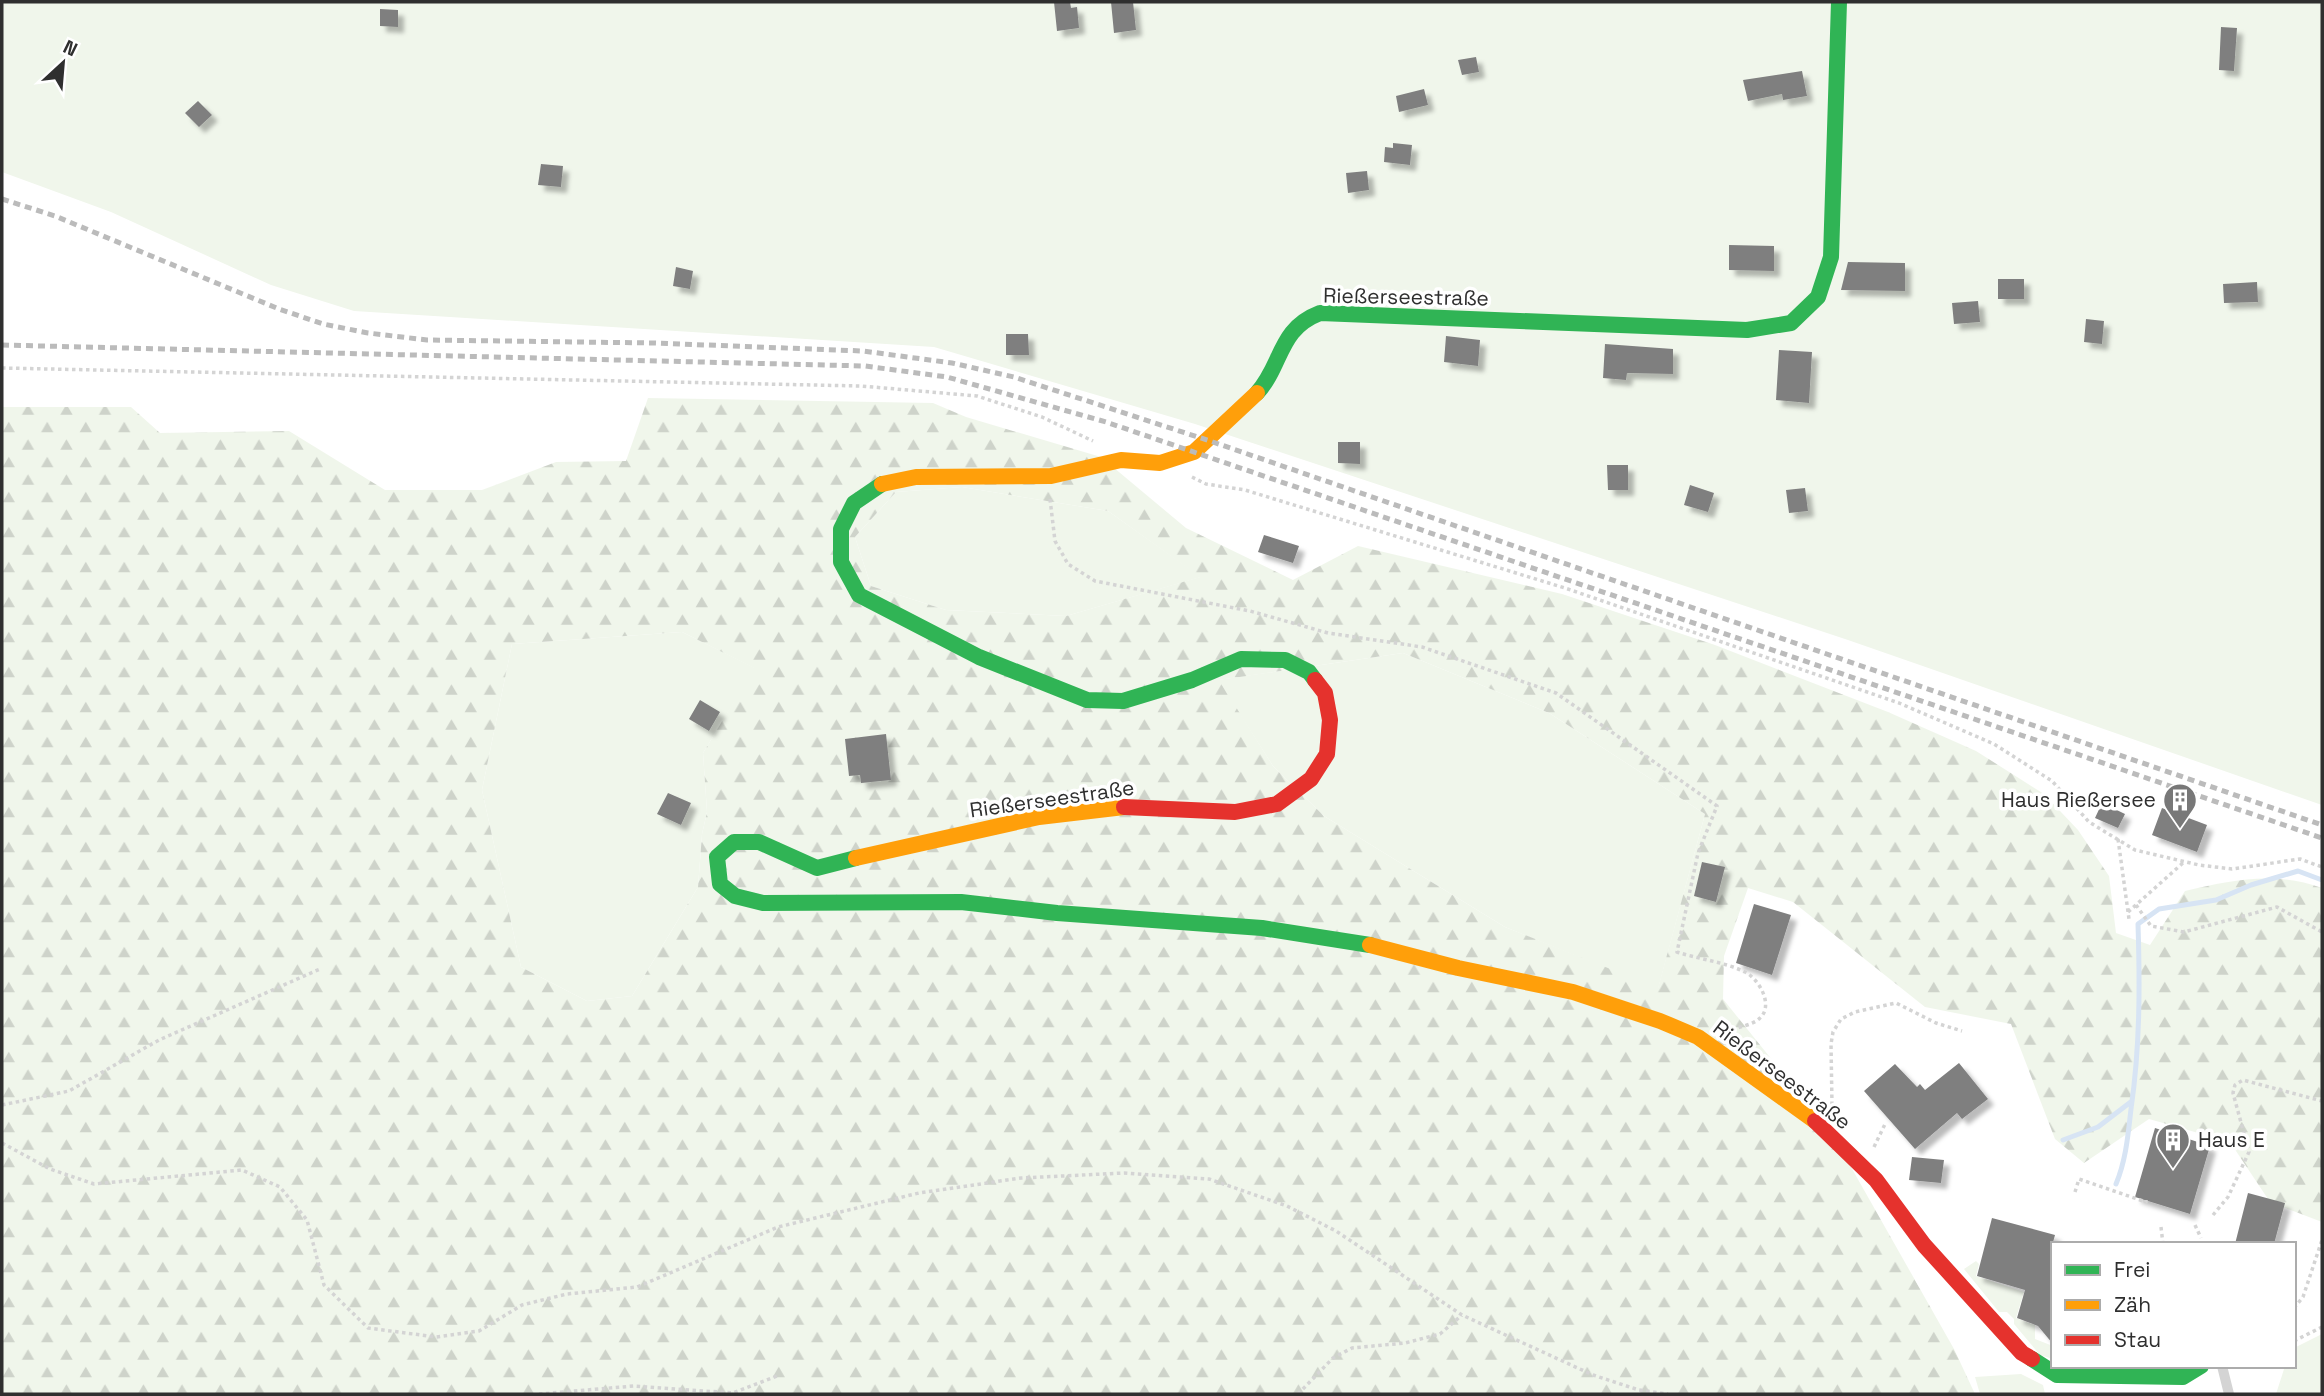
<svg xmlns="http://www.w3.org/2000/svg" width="2324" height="1396" viewBox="0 0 2324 1396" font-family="'Space Grotesk',sans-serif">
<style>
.grass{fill:#f0f6eb}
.forest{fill:url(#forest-firs);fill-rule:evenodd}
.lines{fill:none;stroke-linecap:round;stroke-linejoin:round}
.stream{stroke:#d7e4f4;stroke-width:5}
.building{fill:#7f7f7f;filter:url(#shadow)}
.path{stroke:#d4d4d4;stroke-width:3.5;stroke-dasharray:3.5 3.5;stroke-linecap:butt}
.lane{stroke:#d4d4d4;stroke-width:10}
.fast{stroke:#30b455;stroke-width:16}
.slow{stroke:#ff9f0a;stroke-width:16}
.jam{stroke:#e5322d;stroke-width:16}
.rail{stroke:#bbb;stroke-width:5;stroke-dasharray:7 5;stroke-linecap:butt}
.labels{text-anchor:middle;stroke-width:7;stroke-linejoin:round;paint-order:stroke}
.street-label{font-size:21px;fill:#2f2f2f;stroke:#fff}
.poi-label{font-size:21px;fill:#2f2f2f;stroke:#fff;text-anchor:end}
</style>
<defs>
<pattern id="forest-firs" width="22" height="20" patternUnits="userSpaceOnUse" patternTransform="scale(1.75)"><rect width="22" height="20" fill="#f0f6eb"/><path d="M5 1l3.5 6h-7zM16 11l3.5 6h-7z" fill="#ced3ca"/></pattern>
<filter id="shadow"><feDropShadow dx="6" dy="6" stdDeviation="2" flood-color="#0004"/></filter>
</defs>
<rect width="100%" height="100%" fill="#fff"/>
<path class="grass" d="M2,2H2322V805L1848,640L1195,424L934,347L354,311L271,285L111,212L2,172Z
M962,487L1108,511L1201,577L1066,616L946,610L871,586L855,537L896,492Z
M682,632L755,668L703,753L707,812L702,834L698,887L632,996L587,1001L521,967L482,790L512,644Z
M1403,653L1549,713L1705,814L1658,989L1505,927L1324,816L1273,766L1218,680Z
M1976,1261L1979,1264L1976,1276L2024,1292L2016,1318L2035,1325V1339L2053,1346V1359L2040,1355L2014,1324V1319L2007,1312H1999L1964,1269Z
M2322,1334V1394H2276L2285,1366H2294V1348Z
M2021,1374L2043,1385L2045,1394H1980L1975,1377Z"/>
<path class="forest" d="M648,398L933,403L966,417L1101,457L1186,528L1293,580L1358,546L1562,594L1715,645L1888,712L1976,751L2044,794L2078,830L2109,876L2116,933L2150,945L2185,891C2233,880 2274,871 2322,888V1222L2270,1202L2230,1142L2149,1119L2084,1163L2055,1139L2011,1024L1925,1007L1793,902L1748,888L1724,956L1723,999L1834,1137L1954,1349L1975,1394H2V407H131L160,433L289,431L385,490H482L556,462L626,461ZM962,487L1108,511L1200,577L1066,616L946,610L871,586L855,537L896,492ZM682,632L754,668L703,753L707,812L702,834L698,887L632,996L587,1001L521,967L482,790L512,644ZM1403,653L1549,713L1705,814L1658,988L1505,927L1324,816L1273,766L1219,680Z"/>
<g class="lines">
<path class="stream" d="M2063,1140L2098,1127L2132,1101
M2116,1184C2126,1160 2128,1135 2131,1109C2140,1047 2140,987 2138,924L2159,909L2216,900L2251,885L2298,871L2322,880"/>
</g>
<path class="building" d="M1054,2H1070L1071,8L1077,7L1079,28L1057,31Z
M1111,2H1133L1136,30L1114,33Z
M380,9L398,10V27L380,26Z
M2221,27L2237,28L2234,71L2219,70Z
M1476,57L1479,72L1462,75L1458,60Z
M1802,71L1807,96L1783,100L1782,94L1748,101L1743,80Z
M1424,89L1428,105L1399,112L1396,96Z
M198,101L212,115L199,127L185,113Z
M1393,143L1412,145L1410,165L1384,162L1385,147L1393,148Z
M541,164L563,166L561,187L538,185Z
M1367,171L1369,190L1348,193L1346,173Z
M1729,245L1774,246V271L1729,270Z
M1848,262L1905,263V291L1841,290Z
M676,267L693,271L690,289L673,286Z
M1998,279H2024V299H1998Z
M2257,282L2258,302L2224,303L2223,284Z
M1978,301L1980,322L1954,324L1952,303Z
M2086,319L2104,321L2102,344L2084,342Z
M1006,334H1028L1029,355H1006Z
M1446,336L1480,340L1478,366L1444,362Z
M1605,344L1673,349V374L1627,373L1626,380L1603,378Z
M1779,350L1812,352L1809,403L1776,400Z
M1338,442H1360V464L1338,463Z
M1607,465H1628V490H1608Z
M1690,485L1714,493L1708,512L1684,505Z
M1805,488L1808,511L1789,513L1786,490Z
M1264,535L1299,546L1293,563L1258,552Z
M700,700L720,712L709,731L689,719Z
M886,734L891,780L861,783L860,775L849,776L845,739Z
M668,793L691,803L681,825L657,814Z
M2102,803L2125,814L2118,828L2095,818Z
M2162,808L2207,825L2197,852L2152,835Z
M1702,862L1725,867L1716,902L1694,896Z
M1754,904L1791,915L1772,975L1736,963Z
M1959,1063L1988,1099L1962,1119L1957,1113L1915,1149L1864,1091L1895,1064L1917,1087L1920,1084L1925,1090Z
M2155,1128L2210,1146L2190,1214L2135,1197Z
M1912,1157L1944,1160L1941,1183L1909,1180Z
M2248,1193L2285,1203L2274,1244H2235Z
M1992,1218L2055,1235L2050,1253L2053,1254V1344L2038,1326L2017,1318L2025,1290L1977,1276Z"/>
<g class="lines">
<path class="path" d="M2,368L861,386L977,396L1042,417L1093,441
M1192,477L1206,484L1245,490L1565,588L1899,703L1994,744L2052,781L2089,822L2135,850L2199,865L2232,869L2300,859L2322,867
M1050,499L1055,541L1068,564L1095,581L1250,611L1328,633L1422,647L1556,693L1717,806L1698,853L1677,952C1698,959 1725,962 1745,972C1759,979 1774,1005 1760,1018C1753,1025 1739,1027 1730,1030
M2118,839L2129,919
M2136,905L2151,926L2184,932L2277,907L2322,932
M2128,912L2184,862
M2,1105L69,1091L159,1040L320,969
M1832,1105L1831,1044L1833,1032L1841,1019L1855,1012L1896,1003L1936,1023L1962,1031
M2,1143L50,1169L94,1184L242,1170L280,1187L307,1220L324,1285L368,1328L436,1337L479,1331L522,1305L567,1294L637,1287L778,1227L919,1193L1021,1178L1124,1173L1209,1179L1287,1206L1336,1231L1462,1315L1593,1375L1639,1390L1668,1394
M1874,1147L1886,1122
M2075,1192L2079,1179L2146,1202V1200
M2213,1215L2228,1197L2249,1152L2233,1093L2235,1085L2243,1080L2322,1101
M2195,1225L2201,1238
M2161,1227L2163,1244
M2294,1308L2303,1297L2322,1240
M2294,1341L2322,1327
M539,1394L634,1386L733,1393L777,1376
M1298,1394L1333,1358L1352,1348L1405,1343L1440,1334L1462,1315"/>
<path class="lane" d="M2222,1366L2229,1394"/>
<path class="fast" d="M1257,393C1283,364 1278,329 1320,313L1747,330L1791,323L1818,297L1831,257L1839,2
M882,484L854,503L841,529V562L859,595L979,657L1087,700L1123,701L1192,680L1241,659L1285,660L1309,672L1315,680
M856,858L817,868L759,842H734L717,857L720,884L735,896L763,903L961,902L1057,913L1262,928L1370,945
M2032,1359L2057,1375L2183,1377L2201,1366"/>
<path class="slow" d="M882,484L916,477L1051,476L1121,460L1160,463L1194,452L1257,393
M856,858L1039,817L1124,807
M1370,945L1458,968L1573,992L1660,1021L1698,1037L1815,1121"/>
<path class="jam" d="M1124,807L1235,812L1277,804L1311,779L1327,754L1330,720L1325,693L1315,680
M1815,1121L1876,1180L1924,1245L2022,1353L2032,1359"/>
<path class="rail" d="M2,199L55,216L279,309L323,324L368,333L427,340L654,343L863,351L952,363L1014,377L1210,441L2322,825
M2,345L865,366L947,377L1106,422L2322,838"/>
</g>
<defs>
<g id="building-pin" transform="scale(1.75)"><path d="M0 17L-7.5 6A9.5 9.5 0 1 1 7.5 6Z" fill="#787878" stroke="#fff"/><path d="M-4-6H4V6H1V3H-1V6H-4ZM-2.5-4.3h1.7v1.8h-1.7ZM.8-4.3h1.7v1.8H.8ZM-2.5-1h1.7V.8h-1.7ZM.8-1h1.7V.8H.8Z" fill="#fff"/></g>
</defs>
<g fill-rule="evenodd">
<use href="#building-pin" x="2180" y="800"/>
<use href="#building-pin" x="2173" y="1140"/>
</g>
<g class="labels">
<g class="street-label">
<text transform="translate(1406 297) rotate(1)" y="7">Rießerseestraße</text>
<text transform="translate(1052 799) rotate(-8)" y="7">Rießerseestraße</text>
<text transform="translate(1782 1075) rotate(37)" y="7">Rießerseestraße</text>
</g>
<g class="poi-label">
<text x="2156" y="807">Haus Rießersee</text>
<text x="2198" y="1147" text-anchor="start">Haus E</text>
</g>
</g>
<rect width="2324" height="1396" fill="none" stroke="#2f2f2f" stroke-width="7"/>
<rect x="2051" y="1242" width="245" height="126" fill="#ffffff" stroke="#acacac" stroke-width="2"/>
<rect x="2065" y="1265" width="35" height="10" fill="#30b455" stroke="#acacac" stroke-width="2"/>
<text x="2114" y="1277" font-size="21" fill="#2f2f2f">Frei</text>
<rect x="2065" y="1300" width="35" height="10" fill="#ff9f0a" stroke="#acacac" stroke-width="2"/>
<text x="2114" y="1312" font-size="21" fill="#2f2f2f">Zäh</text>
<rect x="2065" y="1335" width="35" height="10" fill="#e5322d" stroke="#acacac" stroke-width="2"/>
<text x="2114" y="1347" font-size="21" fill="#2f2f2f">Stau</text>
<g transform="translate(63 63) rotate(26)" stroke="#ffffff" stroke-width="5" paint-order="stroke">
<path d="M0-5L12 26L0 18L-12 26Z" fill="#2f2f2f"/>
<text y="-10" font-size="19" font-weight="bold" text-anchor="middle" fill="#2f2f2f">N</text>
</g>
</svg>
